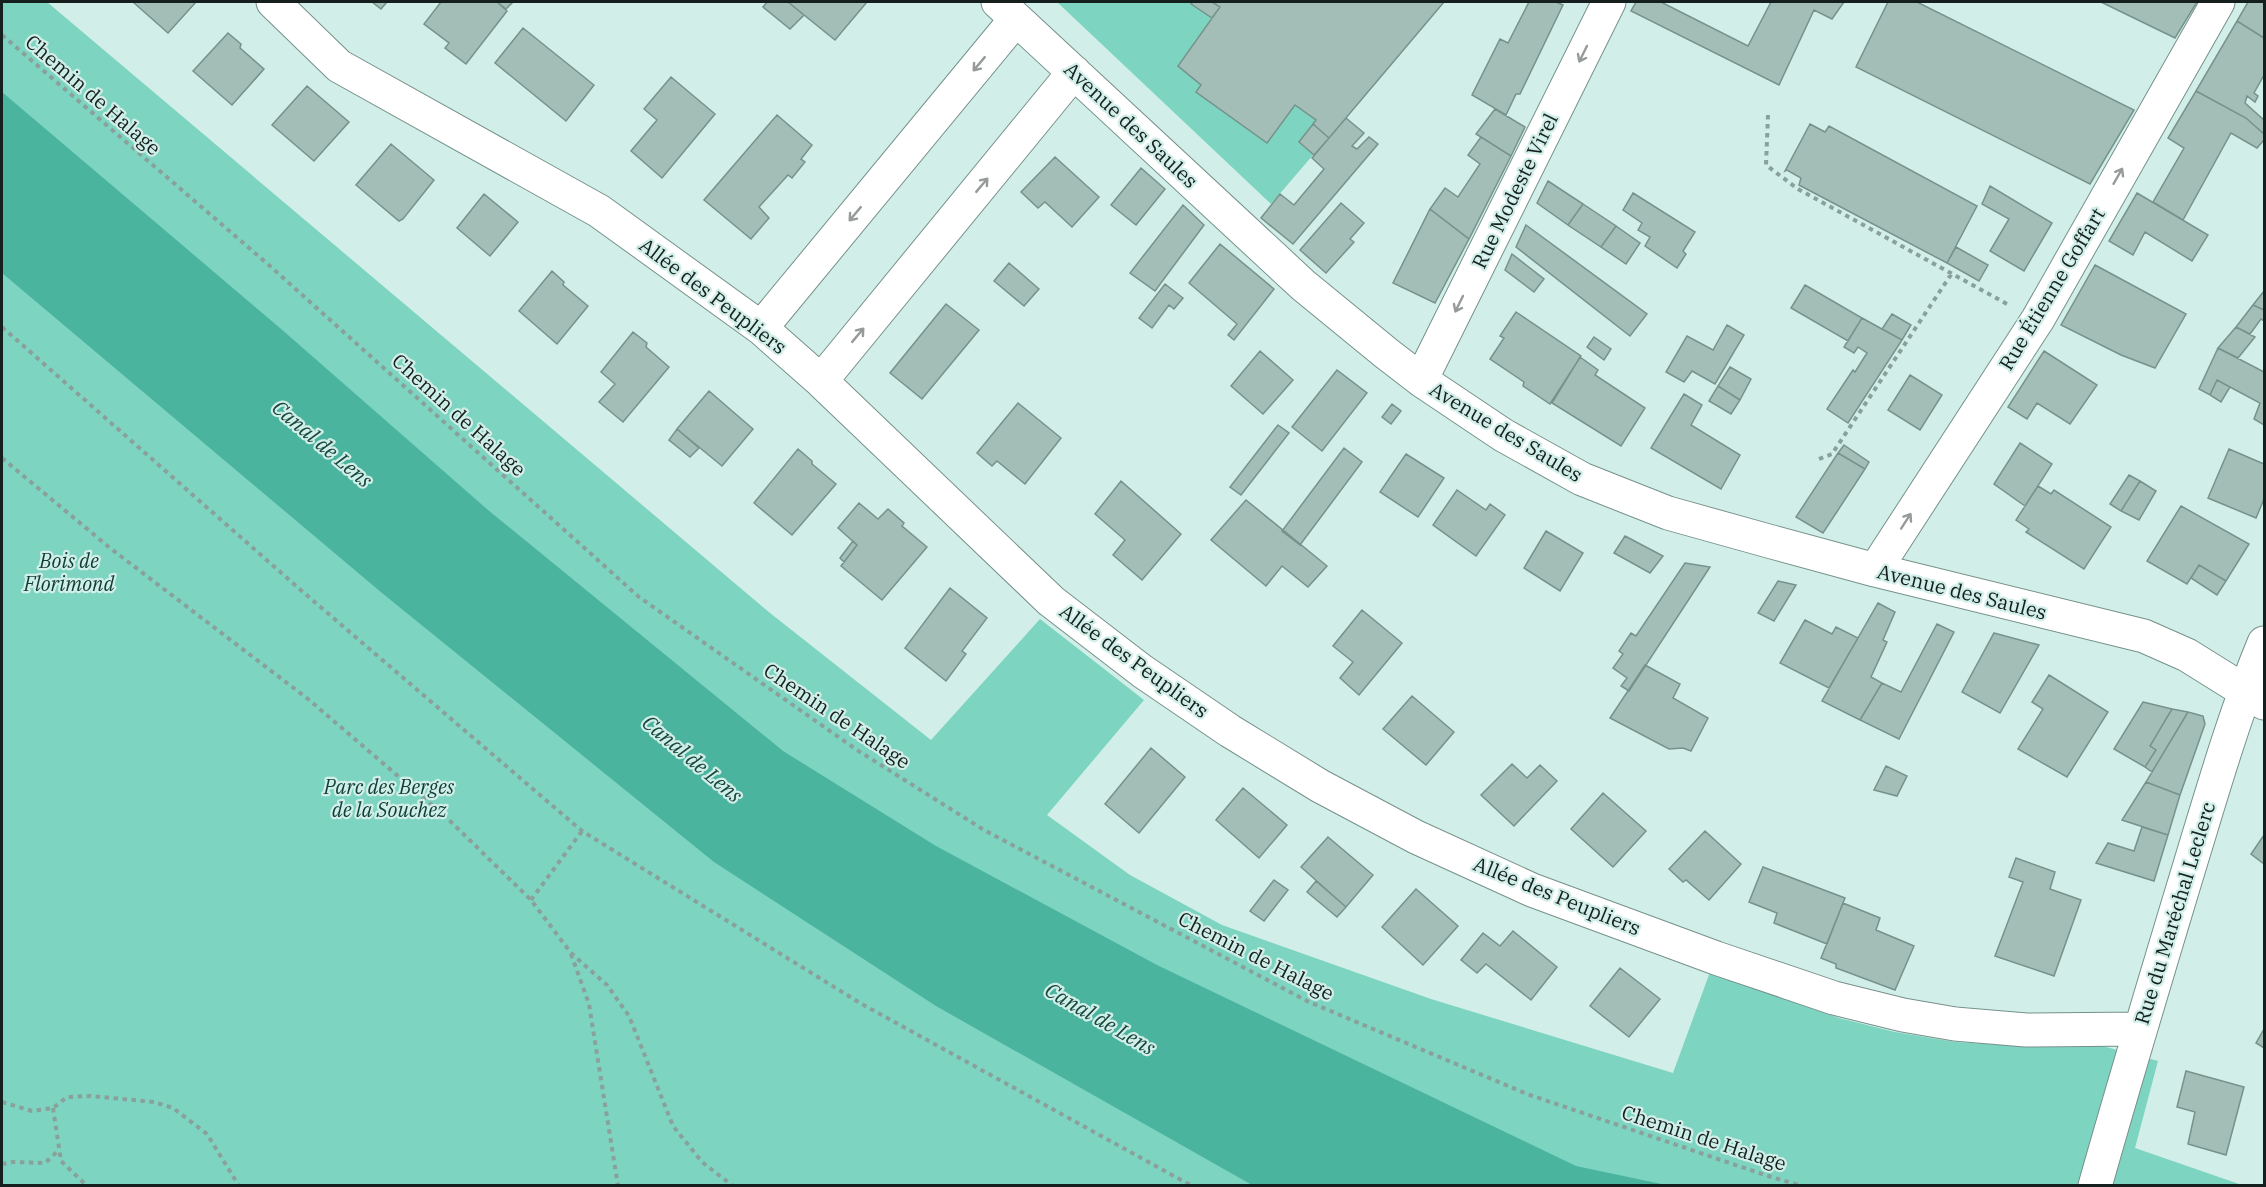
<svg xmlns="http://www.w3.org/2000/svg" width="2266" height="1187" viewBox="0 0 2266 1187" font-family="'IBM Plex Serif',serif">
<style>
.green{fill:#7dd4c1}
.water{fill:#4ab49f}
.building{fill:#a2beb7;stroke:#76928b;stroke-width:1.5}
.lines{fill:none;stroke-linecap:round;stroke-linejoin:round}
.minor-casing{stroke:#76918a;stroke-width:35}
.path{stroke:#8aa09b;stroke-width:4;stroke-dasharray:4.5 4.5;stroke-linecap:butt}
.minor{stroke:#fff;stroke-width:33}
.oneway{stroke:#969b9a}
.labels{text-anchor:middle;stroke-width:4.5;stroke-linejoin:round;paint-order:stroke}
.street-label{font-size:20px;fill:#15201e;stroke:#d1efe8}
.park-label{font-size:20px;font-style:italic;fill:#0d3d35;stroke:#d1efe8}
.water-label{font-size:21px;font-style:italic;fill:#17463d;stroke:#d1efe8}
</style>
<rect width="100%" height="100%" fill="#d1efe8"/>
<path class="green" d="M2,2H47L770,613L931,740L1040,619L1144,700L1047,815L1130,875L1222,925L1431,999L1673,1073L1710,972L1839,1018L1895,1032L1955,1042L2020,1046L2095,1044L2158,1061L2135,1148L2242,1185L2,1186Z
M1057,2H1444L1271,204Z"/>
<path class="water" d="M2,92L280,328L488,510L783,751L936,846L1157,965L1576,1166L1666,1185H1252L936,1006L714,862L382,593L2,273Z"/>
<path class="building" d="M133,2H196L168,33Z
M372,2H387L381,9Z
M441,2H497L507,11L466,64L445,48L449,43L424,24Z
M497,2H513L506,9Z
M767,2H788L804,15L790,29L763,7Z
M788,2H867L835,40Z
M1193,2H1212L1220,7L1212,18L1191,4Z
M1212,2H1444L1329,138L1313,124L1316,120L1295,105L1267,143L1196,92L1201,85L1178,66L1220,7Z
M1529,2H1556L1563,5L1520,94H1516L1506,115L1472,95L1500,39L1508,43Z
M1636,2H1661L1748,46L1771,2H1844L1832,19L1814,10L1779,85L1631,11Z
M1888,2H1917L2134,110L2090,184L1856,67Z
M2101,2H2197L2175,38Z
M2248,2H2264V38L2237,21Z
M2237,21L2264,38V75L2254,93L2258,96L2255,102L2247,96L2245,103L2264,120V134L2246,118L2196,91Z
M523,28L594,85L566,121L495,63Z
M228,33L241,44L240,48L264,69L232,105L193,71Z
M671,77L715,114L662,178L631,151L657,120L644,109Z
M307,86L349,122L314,161L272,125Z
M2196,91L2246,118L2264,134V140L2257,148L2231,133L2183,220L2153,202L2184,148L2168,138Z
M1495,109L1525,127L1511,156L1476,134Z
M777,115L812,145L801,159L805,162L792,178L788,175L759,207L769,218L751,239L704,200Z
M1346,118L1364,133L1352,146L1357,149L1369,137L1378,144L1293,244L1261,218L1280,194L1294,205L1324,169L1312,158Z
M1313,124L1329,138L1314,155L1299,142Z
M1810,124L1825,132L1829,126L1977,206L1947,263L1799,185L1801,178L1787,170L1785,171Z
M1481,137L1511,156L1469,239L1430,209L1445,188L1458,197L1480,164L1468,155Z
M391,144L434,180L403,219L399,221L356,185Z
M1055,157L1099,197L1072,227L1045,202L1038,208L1021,192Z
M1141,168L1165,189L1136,225L1111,205Z
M1548,181L1583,204L1568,225L1537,203Z
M1990,186L2052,223L2024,271L1990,251L2009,219L1982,204Z
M1633,193L1695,232L1683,251L1686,254L1677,268L1645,246L1650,237L1638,230L1642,223L1623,210Z
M2137,193L2208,235L2192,261L2145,232L2133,255L2109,241Z
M484,194L518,222L490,256L457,228Z
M1341,203L1364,223L1350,239L1354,242L1326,273L1300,250Z
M1583,204L1616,226L1601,247L1568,225Z
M1183,205L1204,225L1155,291L1130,273Z
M1430,209L1469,239L1435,303L1393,283Z
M1526,225L1647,314L1630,336L1516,247Z
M1616,226L1640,243L1626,264L1601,247Z
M1220,244L1274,289L1234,340L1228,335L1237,324L1189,283Z
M1956,247L1988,265L1979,281L1947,263Z
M1512,254L1544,279L1534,292L1505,270Z
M1009,263L1039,289L1024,306L994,281Z
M2095,265L2186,314L2155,368L2121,355L2061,325Z
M552,271L564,282L563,285L588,306L557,344L519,311Z
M1165,284L1183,298L1174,309L1169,305L1152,328L1139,318Z
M1805,285L1862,318L1848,341L1791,308Z
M2264,291V310L2253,305Z
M946,304L979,330L922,399L890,373Z
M2253,305L2264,310V321L2261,319L2250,334L2236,327Z
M1516,312L1581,356L1550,404L1523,386L1524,382L1490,359L1504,338L1500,336Z
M1892,314L1911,325L1902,340L1882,329Z
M1862,318L1902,340L1848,423L1827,409L1853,370L1855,372L1867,353L1858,347L1854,353L1844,347Z
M1727,325L1744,335L1715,384L1692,371L1684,382L1666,372L1687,336L1713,350Z
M2236,327L2255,337L2238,358L2218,348Z
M633,332L647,343L646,347L669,367L623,422L599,402L615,384L601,372Z
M1594,337L1611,349L1604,360L1587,347Z
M2218,348L2264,372V425L2254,419L2260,403L2230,387L2217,380L2210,395L2199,389Z
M1260,351L1293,380L1263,414L1231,386Z
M2044,351L2097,385L2070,424L2037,403L2027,419L2008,407Z
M1580,357L1598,370L1595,375L1645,408L1621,446L1552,403Z
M1730,367L1751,379L1740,400L1718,386Z
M1337,370L1367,393L1322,451L1292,427Z
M1910,375L1942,395L1920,430L1888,410Z
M2217,380L2230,387L2221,402L2210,395Z
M1718,386L1740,400L1731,414L1709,401Z
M709,391L753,429L722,466L677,429Z
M1684,394L1702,405L1691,425L1740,455L1721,489L1651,448Z
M1018,403L1061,438L1025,484L997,461L992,466L977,453Z
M1392,404L1401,411L1391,424L1382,417Z
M1278,425L1289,433L1241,495L1230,487Z
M677,429L699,448L690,457L669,440Z
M2020,443L2052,464L2025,506L1994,484Z
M1844,445L1869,462L1865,469L1838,453Z
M1344,448L1362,462L1300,545L1282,531Z
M798,449L812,461V464L836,484L792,535L754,503Z
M2229,449L2264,464V499L2256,518L2208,498Z
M1838,453L1865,469L1823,533L1796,517Z
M1406,454L1444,478L1418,517L1380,492Z
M2129,475L2140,481L2121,511L2110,504Z
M1121,481L1181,534L1142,580L1113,555L1125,540L1095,514Z
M2140,481L2156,491L2139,520L2121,511Z
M2038,486L2051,494L2054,490L2111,527L2084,569L2026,532L2029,529L2016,520Z
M1457,490L1486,510L1490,504L1505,515L1476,556L1433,525Z
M1246,500L1327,566L1308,587L1282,566L1266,586L1211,540Z
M859,503L878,519L888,509L904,523L902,526L927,547L882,600L841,566L857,545L838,528Z
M2181,506L2249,544L2226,581L2199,565L2187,584L2147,561Z
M1546,531L1583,553L1560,591L1524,568Z
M1625,536L1663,556L1650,573L1614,553Z
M853,541L857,545L844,562L840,558Z
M1685,563L1710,567L1629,691L1621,686L1627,678L1613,668L1623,654L1619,651L1631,633L1636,636Z
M2199,565L2226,581L2217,595L2191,578Z
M1778,581L1796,585L1774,621L1758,613Z
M950,588L987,618L962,651L966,654L946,681L905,648Z
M1878,603L1895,612L1883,640L1887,642L1871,677L1882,683L1860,720L1822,701Z
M1362,610L1402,643L1359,695L1340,678L1353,662L1333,646Z
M1805,620L1832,634L1836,627L1858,638L1829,688L1780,663Z
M1937,624L1954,632L1899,739L1860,720L1882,683L1901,692Z
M1994,633L2039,645L2000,713L1962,692Z
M1645,665L1680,684L1673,698L1708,718L1691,751L1683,748L1669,749L1610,718Z
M2049,675L2108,712L2067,777L2018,749L2043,709L2032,702Z
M1412,696L1454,732L1426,765L1383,729Z
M2143,702L2172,709L2150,746L2156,750L2145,767L2114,749Z
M2172,709L2188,712L2152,772L2145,767L2156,750L2150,746Z
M2188,712L2203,716L2205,724L2180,795L2146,782Z
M1151,748L1185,777L1139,833L1105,804Z
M1512,764L1527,778L1540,765L1557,781L1514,826L1481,795Z
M1886,766L1907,776L1897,796L1874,790Z
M2146,782L2180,795L2168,835L2122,820Z
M1243,788L1287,825L1259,858L1216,820Z
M1603,793L1646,831L1613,867L1571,829Z
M2142,827L2168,835L2154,881L2096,863L2108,843L2134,851Z
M1705,831L1741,864L1709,900L1686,880L1683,882L1669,869Z
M2264,835V864L2251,854Z
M1328,837L1373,875L1346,907L1301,867Z
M2016,858L2055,872L2050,889L2081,900L2054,976L1995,956L2023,882L2009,877Z
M1763,867L1845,898L1827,944L1774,923L1777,913L1749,902Z
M1274,880L1288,890L1264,921L1250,911Z
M1316,881L1346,907L1337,917L1307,892Z
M1416,889L1458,926L1423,965L1382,927Z
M1843,903L1880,918L1876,930L1914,946L1895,990L1836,968V964L1821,958Z
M1513,931L1557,967L1531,1000L1486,964L1477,973L1461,960L1483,933L1500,946Z
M1620,968L1660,999L1629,1037L1590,1006Z
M2264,1029V1048L2256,1043Z
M2186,1071L2244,1087L2226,1155L2188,1144L2195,1112L2177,1107Z"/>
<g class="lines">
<g class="minor-casing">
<path id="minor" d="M273,2L339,66L599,211L761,328L821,381L1051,601L1142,671L1230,731L1320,786L1416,837L1532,890L1716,958L1834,998L1903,1015L1955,1024L2026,1030L2140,1029
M998,2L1303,285L1386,353L1421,380L1503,435L1582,479L1668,513L1772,542L1875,570L2144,636L2187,655L2264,703
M761,328L1016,19
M1421,380L1609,2
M821,381L1074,72
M1875,570L2038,319L2218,2
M2095,1186C2126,1076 2159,967 2192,858C2214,786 2235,713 2264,643"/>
</g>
<path class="path" d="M2,35L270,266L639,597L857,750L984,830L1309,1002L1527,1094L1768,1176L1802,1186
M1768,115L1766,165L1798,189L2007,304
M2,327L303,592L582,831L860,1003L1192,1186
M2,458L110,548L308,699L447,818L531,900L571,953L607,985L629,1016L673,1126L702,1162L733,1186
M1819,459L1832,454L1952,273
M531,900L582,831
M571,954L589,1004L618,1186
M2,1102L32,1111L53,1108L67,1097L91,1096L154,1102L173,1108L207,1134L239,1186
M53,1108L61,1161L87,1186
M2,1164L13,1162L45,1163L59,1150"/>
<use href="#minor" class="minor"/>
</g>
<defs><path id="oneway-shaft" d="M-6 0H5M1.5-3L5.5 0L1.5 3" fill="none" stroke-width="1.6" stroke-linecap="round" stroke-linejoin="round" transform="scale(1.5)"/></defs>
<g class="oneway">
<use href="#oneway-shaft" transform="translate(1583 54) rotate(116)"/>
<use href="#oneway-shaft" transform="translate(979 64) rotate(130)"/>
<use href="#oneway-shaft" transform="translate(2118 176) rotate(-60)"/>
<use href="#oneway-shaft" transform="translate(982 185) rotate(-50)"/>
<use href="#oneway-shaft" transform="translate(855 214) rotate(130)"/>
<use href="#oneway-shaft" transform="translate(1459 304) rotate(116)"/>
<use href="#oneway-shaft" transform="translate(858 335) rotate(-50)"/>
<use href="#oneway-shaft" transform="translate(1906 521) rotate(-57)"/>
</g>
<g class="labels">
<g class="street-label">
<text transform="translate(93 95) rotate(41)" y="7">Chemin de Halage</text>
<text transform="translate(1131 125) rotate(43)" y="7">Avenue des Saules</text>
<text transform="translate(1515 191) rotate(-64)" y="7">Rue Modeste Virel</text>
<text transform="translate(2052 289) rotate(-59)" y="7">Rue Étienne Goffart</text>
<text transform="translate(713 296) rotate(37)" y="7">Allée des Peupliers</text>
<text transform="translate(459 415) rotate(42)" y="7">Chemin de Halage</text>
<text transform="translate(1506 432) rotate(31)" y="7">Avenue des Saules</text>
<text transform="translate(1962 592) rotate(14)" y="7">Avenue des Saules</text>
<text transform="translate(1134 661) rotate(36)" y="7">Allée des Peupliers</text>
<text transform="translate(837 716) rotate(34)" y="7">Chemin de Halage</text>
<text transform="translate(1557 896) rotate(22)" y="7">Allée des Peupliers</text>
<text transform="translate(2175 913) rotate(-73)" y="7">Rue du Maréchal Leclerc</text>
<text transform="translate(1256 956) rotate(27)" y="7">Chemin de Halage</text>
<text transform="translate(1704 1138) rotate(18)" y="7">Chemin de Halage</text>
</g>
<g class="park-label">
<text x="69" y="568">Bois de<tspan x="69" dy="23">Florimond</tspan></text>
<text x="389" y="794">Parc des Berges<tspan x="389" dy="23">de la Souchez</tspan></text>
</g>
<g class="water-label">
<text transform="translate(322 444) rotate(40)" y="7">Canal de Lens</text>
<text transform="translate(692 759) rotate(40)" y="7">Canal de Lens</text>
<text transform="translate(1100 1019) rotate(30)" y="7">Canal de Lens</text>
</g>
</g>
<rect width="2266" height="1187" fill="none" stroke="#15201e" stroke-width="6"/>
</svg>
